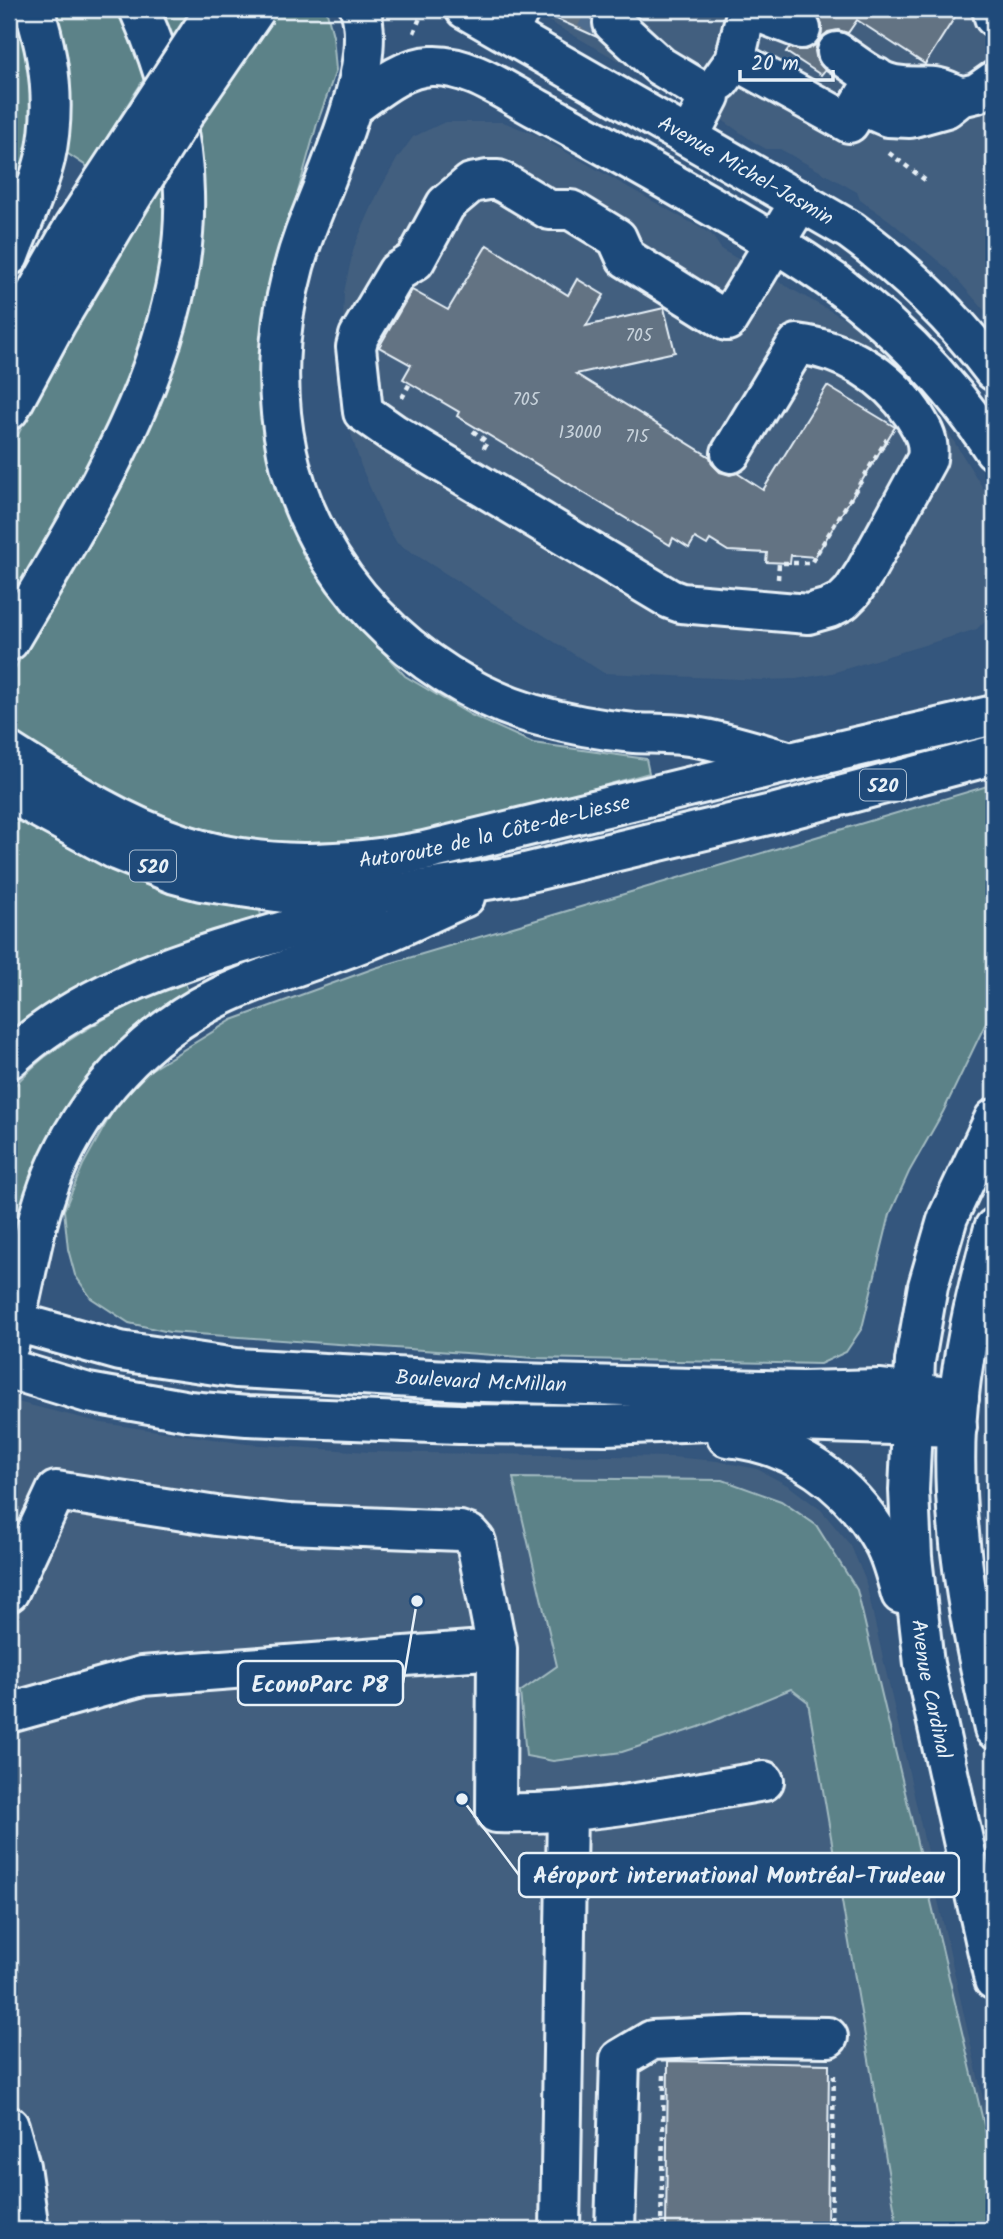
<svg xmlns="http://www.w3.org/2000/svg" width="1003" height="2239" viewBox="0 0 1003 2239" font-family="Kalam,sans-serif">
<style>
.built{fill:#425f7f}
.green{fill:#5b8288;stroke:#a2bac0;stroke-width:2}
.building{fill:#647383;stroke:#e8f1f8;stroke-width:2}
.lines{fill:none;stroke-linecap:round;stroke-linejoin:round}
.minor-tunnel{stroke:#4f6d8f;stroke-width:38;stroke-dasharray:38 19;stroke-linecap:butt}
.minor-casing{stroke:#e8f1f8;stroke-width:44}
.major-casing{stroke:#e8f1f8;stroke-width:44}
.highway-casing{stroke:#e8f1f8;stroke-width:44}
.path{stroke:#e8f1f8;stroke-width:4.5;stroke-dasharray:5 5;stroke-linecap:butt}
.minor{stroke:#1f4a7a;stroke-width:38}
.major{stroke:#1f4a7a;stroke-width:38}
.highway{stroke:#1f4a7a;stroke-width:38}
.highway-bridge-casing{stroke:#e8f1f8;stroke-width:44;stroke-linecap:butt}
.highway-bridge{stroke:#1f4a7a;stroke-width:38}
.labels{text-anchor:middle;stroke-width:7;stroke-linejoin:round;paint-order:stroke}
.number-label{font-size:18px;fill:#c7d2db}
.shield{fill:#1f4a7a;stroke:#acbfd2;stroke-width:2}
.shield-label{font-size:19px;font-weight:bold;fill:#e8f1f8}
.street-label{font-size:21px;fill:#e8f1f8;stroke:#1f4a7a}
.leader{fill:none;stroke:#e8f1f8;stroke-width:2.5}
.callout-dot{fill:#e8f1f8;stroke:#1f4a7a;stroke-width:2.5}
.callout{fill:#1f4a7a;stroke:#e8f1f8;stroke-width:2.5}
.callout-label{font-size:23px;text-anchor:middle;font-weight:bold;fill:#e8f1f8}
</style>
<rect width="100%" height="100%" fill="#34567d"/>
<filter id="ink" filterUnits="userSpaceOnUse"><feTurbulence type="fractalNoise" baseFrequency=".0143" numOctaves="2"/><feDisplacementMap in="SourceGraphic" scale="14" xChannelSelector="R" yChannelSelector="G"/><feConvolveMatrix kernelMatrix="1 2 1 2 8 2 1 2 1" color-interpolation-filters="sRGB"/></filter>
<g filter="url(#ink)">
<path class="built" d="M527,9H994V321L949,270L889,220L860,200L857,192L780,149H766L754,142L718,117Z
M445,122H503L534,134L711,234L722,250L850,322L872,341L908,376L935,411L994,506V611L977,629L832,673L796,679L762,680L604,673L397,543L384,521L361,466L348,424L341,383L344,292L354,247L378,193L397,159L413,137Z
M9,1400L102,1423L247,1444L369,1452L672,1457L717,1461L757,1469L789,1486L821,1510L851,1546L865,1579L994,2147V2230H9Z"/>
<path class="green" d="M9,9H18C39,83 39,136 9,207Z
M53,9H122L149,71L88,167L62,150L68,78L62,37Z
M150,9H325L327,12L333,36L336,70L317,124L264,313L259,397L274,483L304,557L355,621L405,676L471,715L533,743L646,759L649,773L389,846L264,847L186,825L89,783L9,732V679L114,491L196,257L204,205L195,152Z
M169,174L167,239L149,331L107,433L9,614V452L63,347Z
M994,784V1006L943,1112L909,1172L890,1214L862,1328L846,1352L820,1364L534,1358L169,1332L129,1323L91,1298L75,1275L68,1249L64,1210L83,1165L114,1109L144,1074L232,1020L375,968Z
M9,810L203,899L260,910L262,924L9,1036Z
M184,979L189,994L39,1160L9,1244V1091C20,1080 32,1067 45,1057C88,1025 135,1001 184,979Z
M513,1478L723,1480L781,1501L816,1525L857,1590L994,2167V2230H898L808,1702L791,1689L699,1727L622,1752L553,1761L526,1756L520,1692L557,1666Z"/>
<path class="building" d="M542,9H597L592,19V29L597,37L541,12Z
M814,9H960L925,64L857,20L848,33L838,30L828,32L821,38L822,25L818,16L812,11Z
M818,41L815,51L817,61L825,70L821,75L786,52L789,48L805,50L814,46Z
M487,245L568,295L577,279L604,295L586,326L664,308L675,352L576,374L710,457L712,464L720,472L730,475L737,473L763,490L827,386L895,427L815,557L791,555L790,563L766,562L767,553L728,551L710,540L707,545L695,538L689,548L673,538L670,545L457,416L459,412L403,379L411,365L379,347L412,290L448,310Z
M668,2061L829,2064L827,2230H666Z"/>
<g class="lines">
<path class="minor-tunnel" d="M587,9L613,23"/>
<g class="minor-casing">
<path id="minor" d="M750,9L801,29
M992,9L994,17
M613,23L660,66L710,96L689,137
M508,32L520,9
M837,52C853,62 875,82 895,85C924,90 931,80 960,97
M735,60L849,123L876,77
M720,81L735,60L747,9
M860,105L888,117L910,118L946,108L960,97L977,93L994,81
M731,453L797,344C844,350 886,374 913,414C923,430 930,440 927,459L865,572L852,592L843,601L829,608L808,614L681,603L670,599L393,433L363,412L356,347L359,336L397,272L415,261L446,204L471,183L488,180H498L506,184L549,210H571L617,238L626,258L727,321L801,200
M9,1592L56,1491L216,1516L289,1524L460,1531L469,1534L476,1542L497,1649L496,1813C587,1816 675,1796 764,1781
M9,1713L142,1676L497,1649
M9,2126L20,2166L29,2230
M560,2230L567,1812
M615,2230L620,2059L652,2040L745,2036L828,2037"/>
</g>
<g class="major-casing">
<g id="major">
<path id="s1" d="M465,9L850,230C906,271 953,316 994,371"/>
<path d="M775,243C863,295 938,364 994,450"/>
<path id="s2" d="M994,1119L948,1217L928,1286L915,1361L909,1490L912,1557L924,1664L994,1980"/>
<path d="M994,1228C976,1293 960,1361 956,1428C951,1529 971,1631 994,1729"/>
<path id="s3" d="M9,1320L120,1351L236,1368L483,1382L802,1391L881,1389L959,1398"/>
<path d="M9,1369L88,1393L189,1411L247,1416L459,1424L606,1425L734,1420L957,1427"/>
<path d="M727,1437C794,1443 850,1484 883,1542C892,1558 896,1577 901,1594"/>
</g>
</g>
<g class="highway-casing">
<g id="highway">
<path d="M360,9C379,66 325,178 304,235C279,304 272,380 287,452C312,573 414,678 532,714C564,723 600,730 634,733C654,734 675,733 695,737C727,742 759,753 791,762"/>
<path d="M352,107C375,91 402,67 431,66C469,64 506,92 538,109C618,152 697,197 775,243"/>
<path d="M9,256C21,224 37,192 45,159C56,109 50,57 34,9"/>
<path d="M9,341L73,228L104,180"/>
<path d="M9,410L56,323L131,198"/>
<path d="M9,641C88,507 189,354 184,193C183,128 165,67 139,9"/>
<path id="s4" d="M9,752C64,787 120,824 182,844C261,870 344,866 425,851L791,762L994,715"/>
<path d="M9,792L118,851L175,874L201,881L283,893L407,892L513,876L772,814L994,755"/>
<path d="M9,1059C107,968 248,945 370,905"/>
<path d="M9,1345C25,1289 31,1229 53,1175C84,1099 145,1033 219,997C264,975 312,962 358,944C395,931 430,912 465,897"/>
</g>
</g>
<path class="path" d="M414,33L423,10
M889,153L925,180
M402,398L410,383
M473,431L487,442L483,450
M778,579L779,563H811L887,439
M994,1439V1455
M661,2230L664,2074
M831,2230L834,2070"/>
<use href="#minor" class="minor"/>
<use href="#major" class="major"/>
<use href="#highway" class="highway"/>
<g class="highway-bridge-casing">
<path id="highway-bridge" d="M104,180L216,9
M131,198L186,111L256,9"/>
</g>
<use href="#highway-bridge" class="highway-bridge"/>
</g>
</g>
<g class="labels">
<g class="number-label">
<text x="639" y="341">705</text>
<text x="526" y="405">705</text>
<text x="580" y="438">13000</text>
<text x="637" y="442">715</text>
</g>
<g class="shield">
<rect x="860" y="769.5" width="46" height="31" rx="5"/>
<rect x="130" y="850.5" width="46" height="31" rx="5"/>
</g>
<g class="shield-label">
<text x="883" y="792">520</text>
<text x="153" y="873">520</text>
</g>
<g class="street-label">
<text dy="7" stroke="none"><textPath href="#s1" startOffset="324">Avenue Michel-Jasmin</textPath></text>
<text dy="7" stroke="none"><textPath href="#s4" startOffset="514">Autoroute de la Côte-de-Liesse</textPath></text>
<text dy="7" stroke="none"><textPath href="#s3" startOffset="478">Boulevard McMillan</textPath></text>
<text dy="7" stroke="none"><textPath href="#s2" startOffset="586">Avenue Cardinal</textPath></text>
</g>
</g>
<path class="leader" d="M417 1601L403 1683M462 1799L519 1875"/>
<g class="callout-dot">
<circle cx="417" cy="1601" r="7"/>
<circle cx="462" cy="1799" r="7"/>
</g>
<g class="callout">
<rect x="238" y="1661" width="165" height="44" rx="7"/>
<rect x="519" y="1853" width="440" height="44" rx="7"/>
</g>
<g class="callout-label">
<text x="320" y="1692">EconoParc P8</text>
<text x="739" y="1883">Aéroport international Montréal-Trudeau</text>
</g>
<rect width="1003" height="2239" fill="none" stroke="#1f4a7a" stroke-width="35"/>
<rect x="18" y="18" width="968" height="2204" fill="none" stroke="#e8f1f8" stroke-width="2.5" filter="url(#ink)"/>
<path d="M740 70v10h93v-10" fill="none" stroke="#e8f1f8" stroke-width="3.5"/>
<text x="751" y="70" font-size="21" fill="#e8f1f8" stroke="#1f4a7a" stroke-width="5" paint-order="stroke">20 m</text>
</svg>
